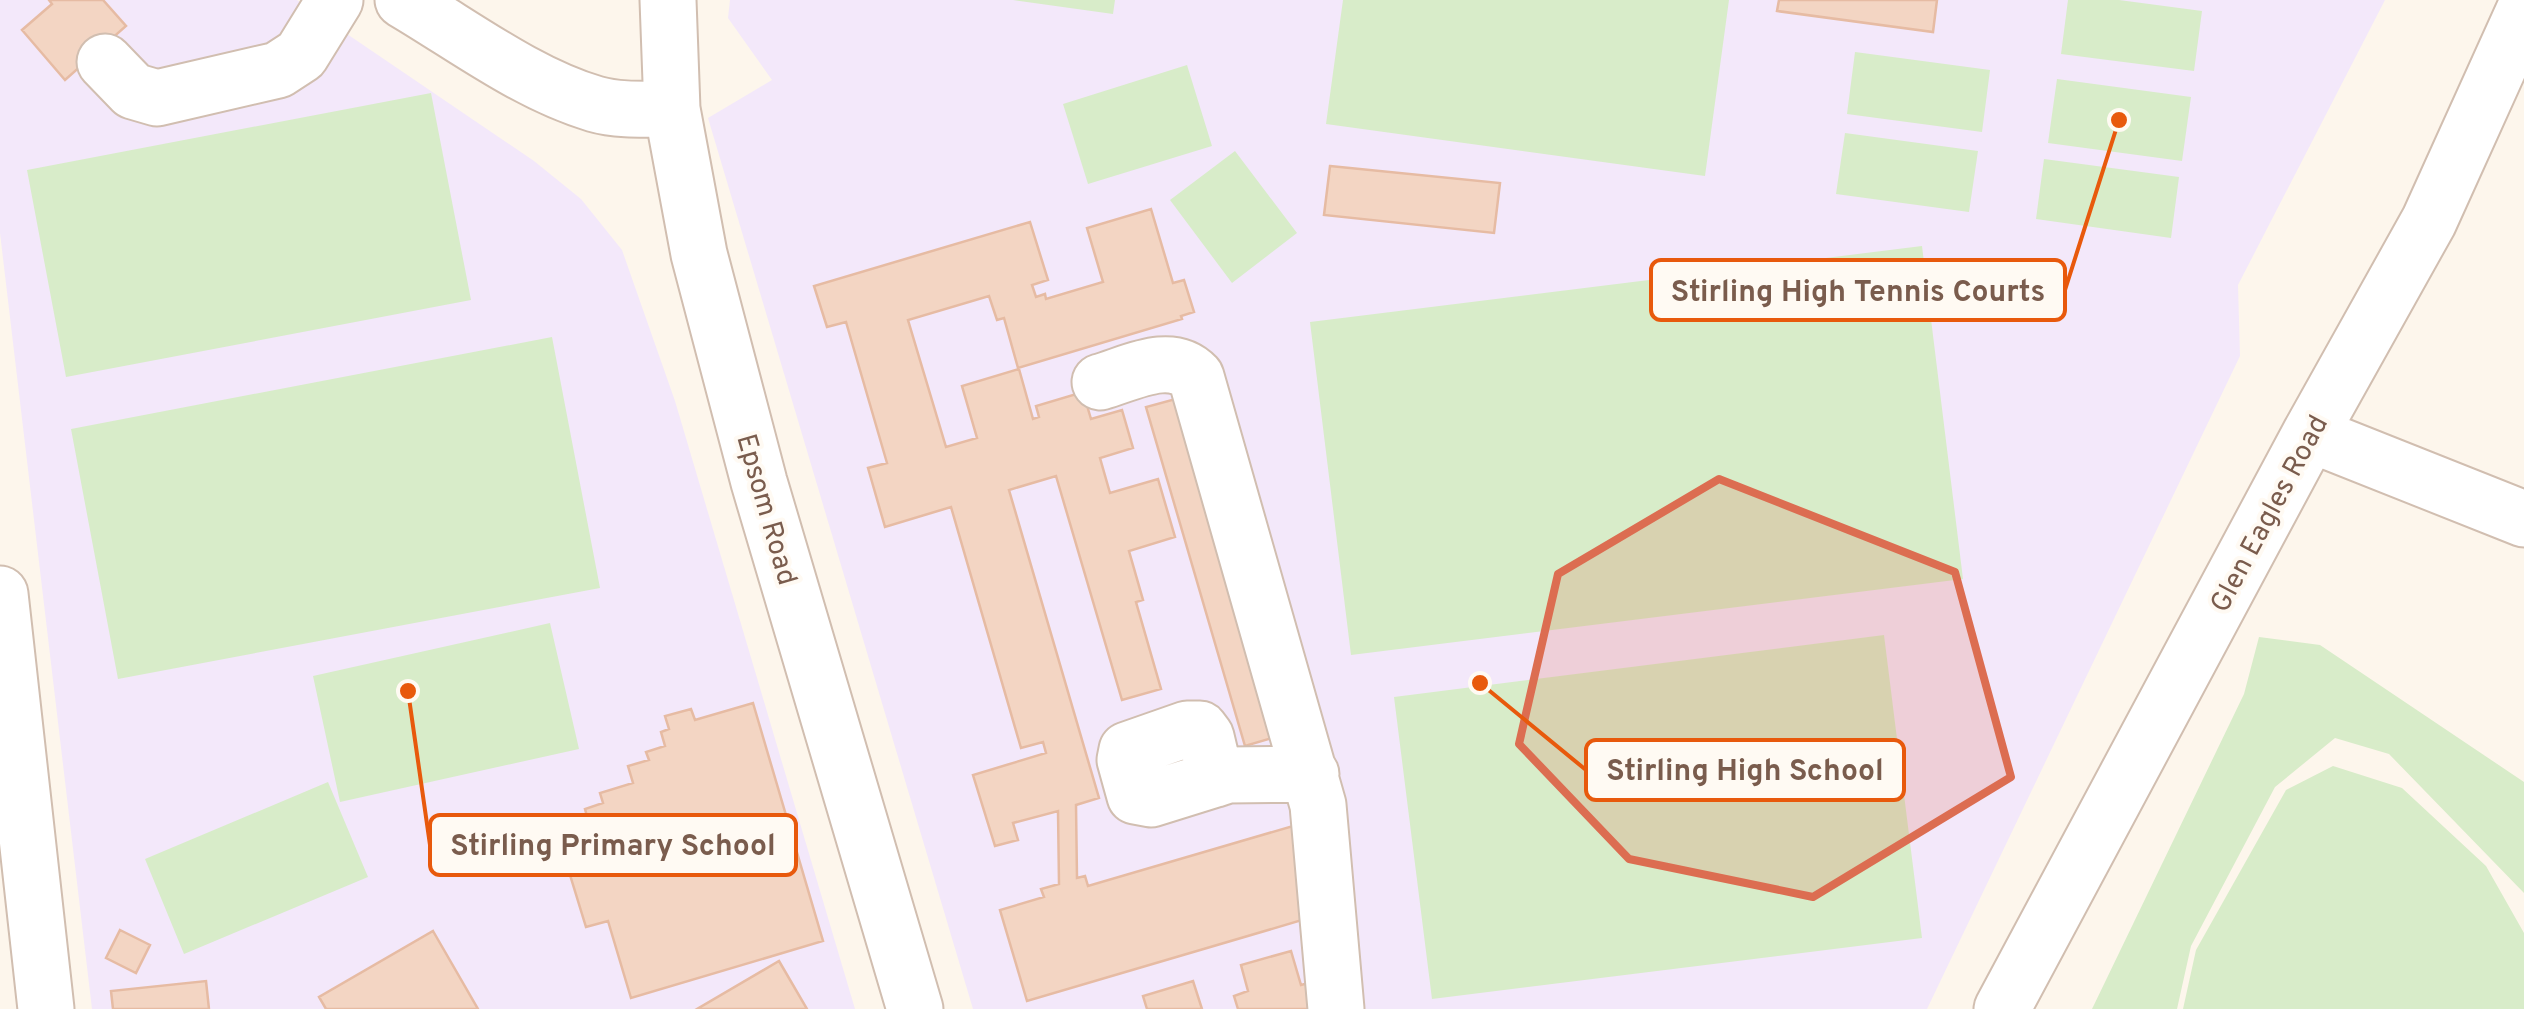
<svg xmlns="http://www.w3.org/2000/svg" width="2524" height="1009" viewBox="0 0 2524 1009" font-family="Overpass,sans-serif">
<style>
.education{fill:#f3e8fa}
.green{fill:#d8ecc9}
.building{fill:#f3d5c3;stroke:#e6bba3;stroke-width:2.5}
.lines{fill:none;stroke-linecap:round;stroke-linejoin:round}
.minor-casing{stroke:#d1beb0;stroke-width:59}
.minor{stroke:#fff;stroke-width:55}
.marked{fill:#dc6d51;fill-opacity:0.2;stroke:#dc6d51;stroke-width:8;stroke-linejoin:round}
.labels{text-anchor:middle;stroke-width:8;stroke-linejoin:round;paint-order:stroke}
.street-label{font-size:28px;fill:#7a5c4d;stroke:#fffaf3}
.leader{fill:none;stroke:#e8590c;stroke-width:4}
.callout-dot{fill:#e8590c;stroke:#fffaf3;stroke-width:4}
.callout{fill:#fffaf3;stroke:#e8590c;stroke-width:4}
.callout-label{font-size:30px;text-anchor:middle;font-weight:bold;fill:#7a5c4d}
</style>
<rect width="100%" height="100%" fill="#fdf6ec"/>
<path class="education" d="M0,0H297L534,161L581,199L622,250L675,401L855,1009H92L0,233Z
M730,0H2385L2238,285L2240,356L1927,1009H973L708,118L772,80L728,18Z"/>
<path class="green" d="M1013,0H1115L1113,14Z
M1343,0H1729L1705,176L1326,124Z
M2068,0H2119L2202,11L2194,71L2061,54Z
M1855,52L1990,70L1982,132L1847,114Z
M1187,65L1212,146L1088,184L1063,104Z
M2057,79L2191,97L2182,161L2048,143Z
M431,93L471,300L66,377L27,170Z
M1845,133L1978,151L1969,212L1836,194Z
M1235,151L1297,233L1232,283L1170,200Z
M2044,159L2179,177L2171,238L2036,219Z
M1922,246L1963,579L1351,655L1310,322Z
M552,337L600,588L118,679L71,429Z
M550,623L579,749L340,802L313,676Z
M1884,635L1922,938L1432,999L1394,697Z
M2259,637L2320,645L2524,782V893L2389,754L2335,738L2275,787L2191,946L2177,1009H2092L2244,694Z
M2333,766L2402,788L2486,866L2524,933V1009H2183L2196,950L2286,790Z
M328,782L368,877L184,954L145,859Z"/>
<path class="building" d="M49,0H103L126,26L65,80L22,30L52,4Z
M1779,0H1937L1933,32L1777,11Z
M1330,166L1500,183L1494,233L1324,215Z
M1151,209L1173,283L1184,280L1194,312L1181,316L1182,319L1018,368L1004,318L997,320L989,296L908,320L946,447L977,438L962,386L1019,369L1033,419L1039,417L1036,406L1083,392L1091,419L1122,410L1133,448L1100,458L1110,493L1158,479L1175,537L1129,551L1143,600L1136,602L1161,689L1122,700L1056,476L1009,490L1099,798L1076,805L1077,878L1085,876L1088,886L1293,826L1319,915L1027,1001L1000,910L1044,897L1041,889L1059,884L1058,811L1013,823L1018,840L995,846L973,775L1046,753L1043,742L1021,748L951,507L885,527L868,468L887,463L846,322L827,327L814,286L1030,222L1048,280L1032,285L1036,297L1045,294L1046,299L1103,282L1087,228Z
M1183,397L1282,735L1245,746L1146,407Z
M753,703L823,941L631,998L608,921L586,927L563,852L585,845L581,830L590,827L585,809L603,803L600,793L633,783L628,766L649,760L646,752L665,746L661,732L669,729L665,716L691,709L695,720Z
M120,930L150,945L136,973L106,958Z
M433,931L478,1009H326L319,997Z
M1291,951L1301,985L1316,981L1325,1009H1238L1234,996L1248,991L1241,965Z
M779,961L807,1009H697Z
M206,981L209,1009H113L111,991Z
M1193,981L1202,1009H1147L1143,996Z"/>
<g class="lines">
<g class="minor-casing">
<path id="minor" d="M403,0C464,36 527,84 595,104C619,111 647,109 672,109
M668,0L672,109L699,254L759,482L915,1009
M105,62L133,91L157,98L278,70L301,55L335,0
M1100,382C1131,373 1171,351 1196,377L1318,805L1336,1009
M2310,434L2524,519
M0,594L46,1009
M1216,779L1206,737L1200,729H1187L1127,750L1125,760L1135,796L1151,799L1228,775L1311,774
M2002,1009L2310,434L2429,221L2524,11"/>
</g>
<use href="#minor" class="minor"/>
</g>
<path class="marked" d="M1719,479L1955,572L2011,777L1813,897L1629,859L1519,744L1558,574Z"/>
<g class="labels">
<g class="street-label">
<text transform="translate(768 509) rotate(74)" y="10">Epsom Road</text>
<text transform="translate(2268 513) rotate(-62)" y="10">Glen Eagles Road</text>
</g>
</g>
<path class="leader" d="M2119 120L2065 290M1480 683L1586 770M408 691L430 845"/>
<g class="callout-dot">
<circle cx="2119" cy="120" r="10"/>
<circle cx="1480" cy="683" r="10"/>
<circle cx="408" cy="691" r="10"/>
</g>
<g class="callout">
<rect x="1651" y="260" width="414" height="60" rx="10"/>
<rect x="1586" y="740" width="318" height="60" rx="10"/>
<rect x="430" y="815" width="366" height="60" rx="10"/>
</g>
<g class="callout-label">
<text x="1858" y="301">Stirling High Tennis Courts</text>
<text x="1745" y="780">Stirling High School</text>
<text x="613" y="855">Stirling Primary School</text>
</g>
</svg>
